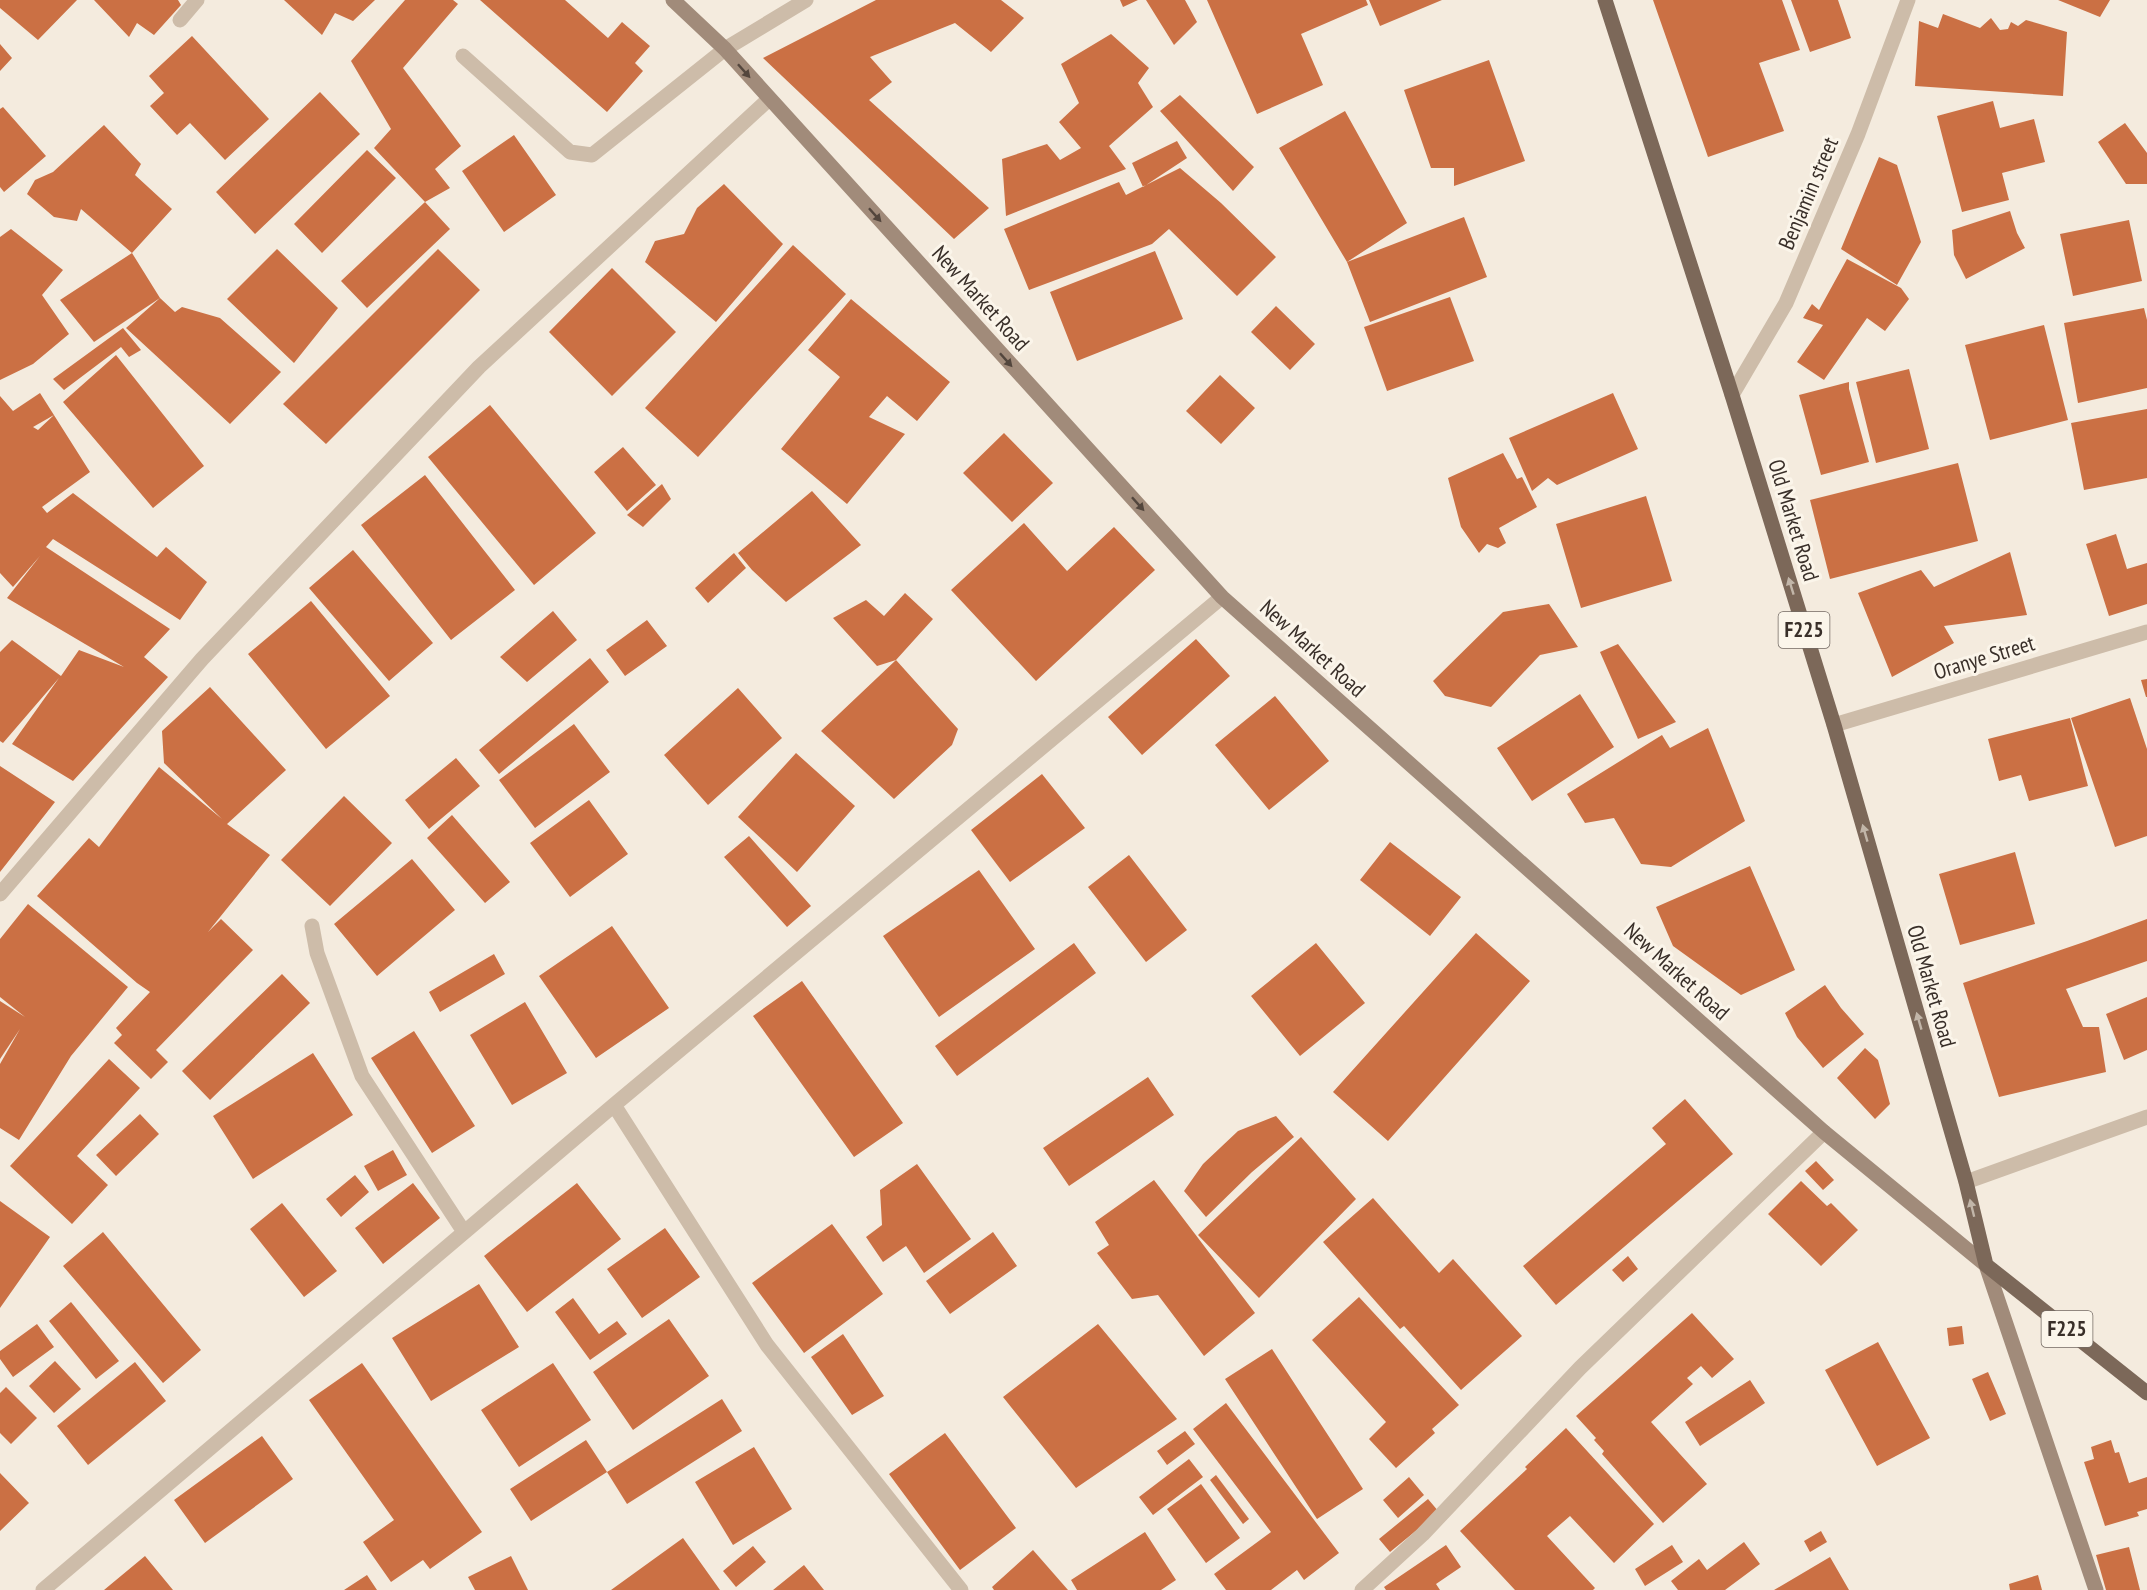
<svg xmlns="http://www.w3.org/2000/svg" width="2147" height="1590" viewBox="0 0 2147 1590" font-family="'PT Sans Narrow',sans-serif">
<style>
.building{fill:#cb7044;fill-rule:evenodd}
.lines{fill:none;stroke-linecap:round;stroke-linejoin:round}
.lane{stroke:#cdbca9;stroke-width:15}
.street{stroke:#cdbca9;stroke-width:15}
.secondary{stroke:#a18b7a;stroke-width:15}
.primary{stroke:#7c6859;stroke-width:15}
.oneway{fill:#53463d}
.oneway2{fill:#c2b6a9}
.labels{text-anchor:middle;stroke-width:6;stroke-linejoin:round;paint-order:stroke}
.shield{fill:#fbf5ea;stroke:#736a63;stroke-width:1.5}
.shield-label{font-size:21px;font-weight:bold;fill:#392f29}
.street-label{font-size:22px;fill:#392f29;stroke:#fbf5ea}
</style>
<rect width="100%" height="100%" fill="#f4ebde"/>
<path class="building" d="M0,0H77L38,40L0,8Z
M94,0H178L181,5L154,35L137,23L129,37Z
M284,0H375L353,21L335,13L322,35Z
M405,0H453L458,4L403,68L461,146L435,169L450,188L425,202L374,148L391,129L351,61Z
M480,0H565L608,38L622,22L650,46L635,63L643,71L607,112Z
M876,0H1001L1024,18L991,52L955,23L870,57L892,82L869,100L989,208L954,239L763,58Z
M1120,0H1138L1123,7Z
M1146,0H1185L1197,22L1174,45Z
M1207,0H1366L1368,5L1301,34L1323,85L1257,114Z
M1369,0H1442L1380,26Z
M1653,0H1782L1800,50L1759,63L1784,131L1708,157Z
M1791,0H1838L1851,38L1810,52Z
M2058,0H2110L2100,17Z
M1943,14L1980,28L1991,18L2000,30L2008,29L2011,22L2018,26L2026,20L2067,32L2063,96L1915,86L1919,21L1938,28Z
M1111,34L1149,68L1138,83L1153,107L1109,146L1126,169L1006,216L1002,159L1047,144L1060,160L1081,148L1059,122L1079,103L1061,64Z
M192,36L269,119L225,160L190,123L177,135L150,106L164,93L149,76Z
M0,44L12,58L0,71Z
M1489,60L1525,161L1454,186V168H1431L1404,90Z
M320,92L360,134L255,234L216,192Z
M1180,95L1254,167L1233,191L1160,111Z
M1993,101L2000,128L2034,119L2045,162L2002,173L2009,200L1962,212L1937,116Z
M3,107L46,156L4,192L0,187V109Z
M1345,111L1407,223L1347,262L1279,148Z
M2125,123L2147,153V184H2126L2098,142Z
M104,125L141,164L135,175L172,209L132,253L81,209L77,221L54,217L27,194L35,180L53,172Z
M514,135L556,195L504,232L462,171Z
M1177,141L1187,158L1143,187L1132,163Z
M367,150L396,178L322,253L294,224Z
M1879,157L1897,165L1921,242L1897,285L1841,249Z
M1180,168L1221,203L1276,257L1237,296L1169,229L1152,244L1029,290L1004,229L1119,182L1126,195Z
M724,184L783,244L716,322L645,262L655,241L684,234L697,208Z
M425,202L450,229L367,308L341,281Z
M2010,211L2017,233L2025,248L1966,279L1954,255L1952,230Z
M1464,217L1487,277L1370,322L1347,262Z
M2129,220L2142,281L2073,296L2060,234Z
M11,229L63,270L42,295L69,334L33,364L0,380V237Z
M793,245L846,294L698,457L645,408Z
M277,249L338,308L294,363L227,299Z
M438,249L480,290L326,444L283,404Z
M1155,251L1183,319L1077,361L1050,292Z
M132,253L160,298L94,342L60,300Z
M1847,259L1901,288L1909,299L1885,331L1867,318L1824,380L1797,362L1823,325L1803,318L1812,304L1819,310Z
M612,268L676,332L612,396L549,332Z
M1450,297L1474,361L1387,391L1364,327Z
M160,298L175,312L182,307L220,318L281,372L230,424L126,328Z
M851,299L950,382L917,421L887,396L869,417L905,434L847,504L781,449L840,377L808,350Z
M1276,306L1315,344L1290,370L1251,332Z
M2144,308L2147,320V388L2078,403L2064,323Z
M2044,325L2068,420L1990,440L1965,345Z
M123,328L141,350L129,357L121,347L64,390L53,379Z
M116,355L204,466L153,508L63,402Z
M1909,369L1929,449L1876,463L1856,382Z
M1220,375L1255,408L1221,444L1186,411Z
M1849,382V389L1869,462L1821,475L1799,395Z
M40,393L90,472L42,507L47,513L73,493L157,557L166,547L207,582L180,620L53,539L46,547L170,629L144,657L168,677L73,781L12,744L59,678L3,743L0,741V652L12,640L61,676L79,650L124,667L7,598L40,556L13,587L0,573V396L13,411ZM54,415L38,430L33,427Z
M1613,393L1638,449L1557,485L1548,478L1532,491L1509,438Z
M490,405L596,533L534,585L428,457Z
M2147,409V478L2084,490L2071,423Z
M1004,433L1053,483L1012,522L963,473Z
M623,447L656,485L627,511L594,472Z
M1503,453L1517,479L1522,477L1537,507L1499,528L1506,543L1498,548L1487,544L1479,553L1461,527L1448,478Z
M1958,463L1978,541L1830,579L1810,500Z
M425,475L515,590L451,640L361,525Z
M662,484L671,499L643,527L627,515Z
M812,491L861,545L786,602L752,570L738,553Z
M1646,496L1672,581L1581,608L1556,524Z
M1024,523L1067,571L1114,527L1155,570L1036,681L951,590Z
M2116,534L2127,569L2147,563V604L2109,616L2086,544Z
M353,550L433,643L389,681L309,588Z
M2010,552L2027,615L1944,626L1954,643L1892,677L1858,593L1921,570L1934,587Z
M734,553L746,568L708,603L695,588Z
M905,593L933,619L896,660L877,666L833,618L866,600L884,616Z
M311,601L390,696L326,749L248,654Z
M1549,604L1578,647L1540,655L1491,707L1445,696L1433,681L1503,612Z
M553,611L577,640L527,682L500,657Z
M647,620L667,646L625,676L606,650Z
M1196,639L1230,676L1142,755L1108,717Z
M1618,644L1676,722L1638,739L1600,652Z
M590,658L609,682L499,774L479,750Z
M896,660L958,729L952,745L894,799L821,731Z
M2147,679V697H2146L2141,680Z
M210,687L286,770L227,824L270,855L208,932L221,919L253,950L156,1050L168,1062L151,1079L114,1043L122,1035L116,1028L150,992L137,983L37,896L89,838L99,847L159,767L222,819L164,763L162,731Z
M738,688L782,738L708,805L664,755Z
M1580,694L1614,747L1532,801L1497,748Z
M1275,696L1329,761L1269,810L1215,745Z
M2130,698L2147,749V836L2115,847L2071,718Z
M2070,718L2088,786L2029,801L2021,775L1999,781L1988,739Z
M574,724L610,772L535,828L499,780Z
M1708,728L1745,821L1671,867L1641,864L1614,818L1585,823L1567,794L1662,735L1670,748Z
M796,753L855,806L797,872L738,817Z
M456,758L480,786L429,829L405,800Z
M0,766L55,802L0,872Z
M1042,774L1085,828L1010,882L971,830Z
M344,796L392,843L330,906L281,860Z
M589,800L628,854L570,897L530,843Z
M452,815L510,882L485,903L427,838Z
M749,836L811,906L787,927L724,857Z
M1390,842L1461,897L1430,936L1360,880Z
M2015,852L2035,924L1960,945L1939,874Z
M1129,855L1187,930L1146,962L1088,887Z
M412,859L455,910L377,976L334,924Z
M1750,866L1795,970L1741,995L1673,946L1656,907Z
M979,870L1035,949L939,1017L883,936Z
M28,904L128,987L71,1056L19,1140L0,1128V1064L20,1029L0,1059V1001L25,1017L0,997V939Z
M2147,919V961L2066,989L2083,1027H2099L2106,1072L1999,1097L1963,983L2087,941Z
M612,926L669,1008L596,1058L539,976Z
M1476,933L1530,981L1388,1141L1333,1092Z
M1074,943L1096,973L957,1076L935,1046Z
M1316,943L1365,1003L1300,1056L1251,996Z
M494,954L505,974L440,1012L429,992Z
M282,974L310,1003L210,1100L182,1071Z
M802,981L903,1123L854,1157L753,1016Z
M1825,985L1841,1008L1864,1034L1823,1068L1797,1037L1785,1013Z
M2147,997V1050L2124,1060L2106,1014Z
M525,1002L567,1073L512,1105L470,1035Z
M414,1031L475,1126L432,1153L371,1058Z
M1865,1048L1878,1060L1890,1104L1875,1119L1837,1078Z
M313,1053L353,1115L253,1179L213,1116Z
M109,1059L140,1088L77,1156L108,1185L72,1224L10,1166Z
M1148,1077L1174,1115L1069,1186L1043,1148Z
M1685,1099L1733,1154L1556,1305L1523,1266L1666,1144L1652,1128Z
M140,1114L159,1134L116,1176L96,1155Z
M1276,1116L1294,1137L1252,1172L1206,1217L1184,1191L1203,1164L1238,1131Z
M1301,1137L1356,1199L1259,1298L1198,1235Z
M393,1150L407,1175L378,1191L364,1166Z
M1816,1161L1834,1180L1823,1190L1805,1171Z
M917,1164L971,1239L924,1273L906,1246L883,1262L866,1237L882,1225L880,1190Z
M355,1175L369,1192L341,1217L326,1199Z
M1154,1180L1255,1313L1204,1356L1158,1295L1132,1299L1097,1253L1109,1245L1095,1222Z
M1801,1181L1827,1206L1831,1203L1858,1230L1821,1266L1768,1214Z
M413,1183L440,1218L383,1264L355,1228Z
M577,1183L621,1239L527,1312L484,1256Z
M1373,1198L1439,1273L1453,1259L1522,1336L1461,1390L1404,1326L1400,1329L1323,1242Z
M0,1201L50,1237L0,1308Z
M282,1203L337,1271L304,1297L250,1229Z
M832,1224L883,1294L804,1353L752,1283Z
M665,1228L700,1277L642,1318L607,1269Z
M103,1232L201,1350L163,1383L63,1266Z
M993,1232L1017,1266L950,1314L926,1281Z
M1628,1256L1638,1269L1623,1282L1612,1270Z
M479,1284L519,1347L431,1401L392,1338Z
M1359,1297L1459,1405L1432,1429L1435,1433L1396,1468L1369,1439L1386,1422L1312,1340Z
M573,1298L599,1334L617,1321L627,1334L590,1360L555,1312Z
M71,1302L119,1361L96,1379L49,1321Z
M1692,1313L1734,1359L1712,1378L1701,1366L1687,1378L1693,1384L1651,1422L1707,1484L1663,1523L1602,1454L1604,1451L1594,1440L1596,1438L1576,1416Z
M669,1319L709,1376L633,1430L593,1372Z
M37,1324L54,1347L13,1377L0,1359V1351Z
M1098,1324L1177,1419L1076,1488L1003,1397Z
M1962,1326L1964,1344L1949,1346L1947,1328Z
M843,1334L884,1396L852,1415L811,1357Z
M1878,1342L1930,1438L1877,1466L1825,1370Z
M1272,1349L1363,1489L1317,1519L1225,1379Z
M55,1361L81,1389L54,1413L29,1386Z
M135,1362L166,1401L88,1465L57,1426Z
M362,1363L482,1532L430,1569L423,1560L391,1582L363,1542L394,1520L309,1400Z
M553,1363L591,1420L519,1467L481,1410Z
M1988,1372L2006,1414L1990,1421L1972,1379Z
M1750,1380L1765,1403L1700,1446L1685,1422Z
M6,1387L37,1418L11,1444L0,1433V1393Z
M722,1399L742,1431L627,1504L607,1472Z
M1226,1403L1339,1553L1304,1580L1297,1570L1271,1590H1226L1214,1574L1271,1532L1193,1429Z
M1566,1428L1654,1524L1614,1563L1570,1516L1547,1536L1595,1588L1593,1590H1515L1460,1531L1527,1469L1525,1467Z
M1185,1431L1195,1444L1167,1465L1157,1451Z
M945,1433L1016,1528L960,1570L889,1474Z
M262,1436L293,1479L205,1543L174,1500Z
M586,1440L607,1472L531,1521L510,1489Z
M2111,1440L2115,1453L2119,1452L2129,1483L2147,1477V1509L2137,1512L2139,1516L2105,1526L2084,1462L2094,1459L2091,1447Z
M754,1447L792,1509L733,1545L695,1482Z
M1189,1459L1203,1477L1153,1515L1139,1497Z
M0,1473L29,1503L0,1531Z
M1216,1475L1249,1519L1243,1524L1210,1480Z
M1409,1477L1424,1495L1398,1518L1383,1500Z
M1201,1484L1240,1538L1206,1563L1167,1509Z
M1428,1499L1439,1512L1390,1552L1379,1539Z
M1821,1531L1827,1542L1810,1552L1804,1541Z
M1145,1532L1176,1580L1161,1590H1077L1071,1580Z
M683,1538L720,1590H611Z
M1744,1542L1760,1564L1725,1590H1678L1671,1581L1699,1559L1707,1570Z
M1446,1545L1461,1567L1436,1584L1440,1590H1386L1384,1587Z
M1672,1545L1683,1562L1645,1586L1635,1569Z
M753,1546L766,1562L736,1587L723,1571Z
M2129,1547L2140,1590H2106L2096,1555Z
M1033,1550L1068,1590H994L992,1587Z
M145,1556L173,1590H104Z
M511,1556L528,1590H475L468,1577Z
M1830,1557L1849,1590H1774Z
M804,1565L824,1590H773Z
M367,1575L377,1590H344Z
M2038,1575L2042,1590H2010L2009,1584Z"/>
<g class="lines">
<path class="lane" d="M463,56L570,152L592,155L725,49"/>
<path class="street" d="M180,20L197,0
M725,49L806,0
M1732,395L1786,303L1858,134L1908,0
M1834,725L2147,632
M0,894L202,659L479,367L769,99
M312,926L317,953L362,1076L464,1232
M614,1105L767,1345L961,1590
M1966,1182L2147,1117
M43,1590L614,1105L1222,597
M1362,1590L1423,1534L1580,1368L1824,1132"/>
<path class="secondary" d="M673,0L725,49L1222,597L1824,1132L1986,1265L2096,1590"/>
<path class="primary" d="M1605,0L1732,395L1834,725L1966,1182L1986,1265L2147,1393"/>
</g>
<defs><path id="oneway-solid" d="M-6-.8H1V-3.2L6.5 0L1 3.2V.8H-6Z" transform="scale(1.5)"/></defs>
<g class="oneway">
<use href="#oneway-solid" transform="translate(744 71) rotate(48)"/>
<use href="#oneway-solid" transform="translate(875 215) rotate(48)"/>
<use href="#oneway-solid" transform="translate(1006 360) rotate(48)"/>
<use href="#oneway-solid" transform="translate(1138 504) rotate(48)"/>
</g>
<g class="oneway2">
<use href="#oneway-solid" transform="translate(1791 586) rotate(-107)"/>
<use href="#oneway-solid" transform="translate(1865 833) rotate(-106)"/>
<use href="#oneway-solid" transform="translate(1919 1021) rotate(-106)"/>
<use href="#oneway-solid" transform="translate(1972 1208) rotate(-104)"/>
</g>
<g class="labels">
<g class="shield">
<rect x="1778.5" y="612" width="51" height="36" rx="4.5"/>
<rect x="2041.5" y="1311" width="51" height="36" rx="4.5"/>
</g>
<g class="shield-label">
<text x="1804" y="637">F225</text>
<text x="2067" y="1336">F225</text>
</g>
<g class="street-label">
<text transform="translate(1808 193) rotate(-67)" y="8">Benjamin street</text>
<text transform="translate(981 298) rotate(48)" y="8">New Market Road</text>
<text transform="translate(1794 520) rotate(73)" y="8">Old Market Road</text>
<text transform="translate(1313 648) rotate(42)" y="8">New Market Road</text>
<text transform="translate(1984 657) rotate(-17)" y="8">Oranye Street</text>
<text transform="translate(1677 971) rotate(42)" y="8">New Market Road</text>
<text transform="translate(1932 986) rotate(74)" y="8">Old Market Road</text>
</g>
</g>
</svg>
